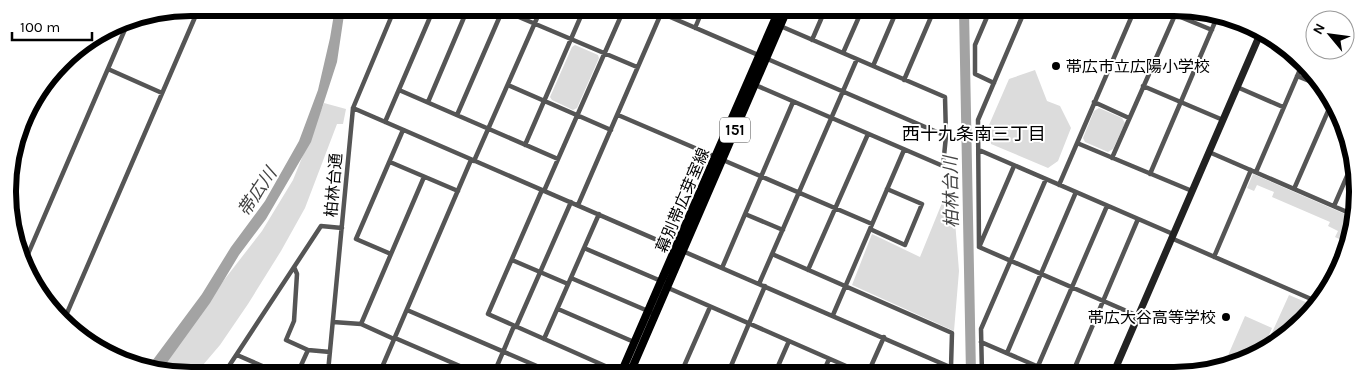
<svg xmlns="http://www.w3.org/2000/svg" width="1365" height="383" viewBox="0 0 1365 383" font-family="Karla,'Noto Sans JP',sans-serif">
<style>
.green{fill:#dcdcdc}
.water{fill:#a3a3a3}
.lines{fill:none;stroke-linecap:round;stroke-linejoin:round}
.river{stroke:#a3a3a3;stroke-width:10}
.street{stroke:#555;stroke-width:4.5}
.secondary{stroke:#222;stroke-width:7}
.primary{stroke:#000;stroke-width:8}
.poi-dot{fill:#000;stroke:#fff;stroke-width:2}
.labels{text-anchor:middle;stroke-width:4;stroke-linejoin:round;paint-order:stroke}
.shield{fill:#fff;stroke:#4c4c4c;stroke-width:1}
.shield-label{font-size:15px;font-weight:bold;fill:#000}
.poi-label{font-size:16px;fill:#000;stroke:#fff;text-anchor:start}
.street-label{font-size:16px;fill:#000;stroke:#fff}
.neighbourhood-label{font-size:18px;fill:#000;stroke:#fff}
.water-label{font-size:18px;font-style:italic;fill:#444;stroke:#fff}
.rim{fill:none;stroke:#000;stroke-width:6}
</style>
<rect width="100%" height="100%" fill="#fff"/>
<path class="green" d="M575,45L598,55L599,58L577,108L573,110L552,100L550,97L572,47Z
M1035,70L1047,101L1060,106L1071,128L1058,161L1048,168L991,144L989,125L1009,79Z
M324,103L346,109L343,124H337L305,208L281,251L248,304L220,345L197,372H157L200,311L262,231L293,180Z
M1099,108L1122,118L1125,123L1113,149L1108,152L1085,142L1083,138L1094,111Z
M1253,174L1354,218V227L1348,243L1335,237L1338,231L1328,226L1330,222L1272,197L1274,192L1257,185L1254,191L1247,188Z
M953,196L959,271L954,331L852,285L872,234L920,257L944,198Z
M1289,295L1315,306L1295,330L1265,348Z
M1245,316L1272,328L1263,350L1244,361L1223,367Z"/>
<path class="water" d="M335,8H345L337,62L311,142L266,219L239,255L210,303L166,364L159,372L147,368L202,294L231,247L265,201L299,141L318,90L330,38Z"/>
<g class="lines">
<path class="river" d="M964,10L971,374"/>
<path class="street" d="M500,9L637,67
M980,10L988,14
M990,10L975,45V74L994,83
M1166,11L1212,30
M661,13L953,139
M695,28L703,9
M812,40L825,10
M843,53L862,10
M873,66L897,10
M108,69L162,93
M1297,76L1324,87
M904,80L934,10
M753,84L943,166L946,136L945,97L778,25
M508,85L611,130
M1143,86L1223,120
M1237,87L1283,107
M399,90L558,159
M428,102L468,8
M1094,102L1129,118
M353,108L966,374
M457,115L503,9
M618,115L872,224
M385,122L434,8
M1077,143L1192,191
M525,145L584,9
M979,150L1173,234
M1209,152L1354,215
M1112,158L1175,15
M474,161L541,9
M390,162L458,191
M1256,172L1302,65
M1150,174L1218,15
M1059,185L1134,11
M1294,189L1332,102
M542,190L488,314L621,373
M544,191L624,9
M578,205L663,9
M1334,206L1354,160
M745,214L783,230
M870,229L905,245L922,204L887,189
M1171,238L1318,302
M980,245L1014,166
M979,247L978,120L1025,10
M979,247L1138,316
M584,248L661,281
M391,254L356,239L403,130
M772,254L952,333L951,367
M1214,257L1251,170
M512,260L568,284
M25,261L129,20
M294,267L297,274L294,321L286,340L308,350
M722,268L793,102
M808,270L868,134
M571,278L655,314
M759,284L857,59
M666,287L862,373
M558,309L634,342
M407,310L553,373
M833,315L904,150
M64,320L199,8
M333,322L361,324L424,177
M361,324L394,339
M516,327L571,202
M395,338L476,373
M544,339L599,214
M981,342L1055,374
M1007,353L1076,192
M237,355L276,372
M383,365L401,372
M1038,366L1107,206
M870,369L880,373
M219,372L227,369L321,226L342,228
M251,372L255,363
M298,372L308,350L330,352
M328,372L353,108L395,8
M380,372L471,160
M494,373L514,326
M681,373L710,307
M728,373L765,286
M775,373L789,341
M823,373L829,359
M868,373L884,337
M982,374L981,329L1046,179
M1072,374L1138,219"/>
<path class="secondary" d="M1113,374L1261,32"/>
<path class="primary" d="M621,373L779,10
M630,373L787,10"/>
</g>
<g class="poi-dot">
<circle cx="1056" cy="66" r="5"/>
<circle cx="1226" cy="317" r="5"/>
</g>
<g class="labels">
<rect class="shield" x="720" y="117.5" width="30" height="25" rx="4"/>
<g class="shield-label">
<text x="735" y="135">151</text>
</g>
<g class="poi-label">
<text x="1066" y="72">帯広市立広陽小学校</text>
<text x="1216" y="323" text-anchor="end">帯広大谷高等学校</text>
</g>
<g class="street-label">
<text transform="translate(333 185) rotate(-85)" y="6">柏林台通</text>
<text transform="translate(682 200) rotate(-67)" y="6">幕別帯広芽室線</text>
</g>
<g class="neighbourhood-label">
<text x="974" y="140">西十九条南三丁目</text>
</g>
<g class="water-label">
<text transform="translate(257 192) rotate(-56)" y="6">帯広川</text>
<text transform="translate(951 192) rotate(-91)" y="6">柏林台川</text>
</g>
</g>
<path d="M0 0H1365V383H0ZM191 16H1174A175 175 0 0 1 1349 191V192A175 175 0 0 1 1174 367H191A175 175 0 0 1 16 192V191A175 175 0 0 1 191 16Z" fill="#fff" fill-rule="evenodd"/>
<path class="rim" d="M191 16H1174A175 175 0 0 1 1349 191V192A175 175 0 0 1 1174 367H191A175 175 0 0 1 16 192V191A175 175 0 0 1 191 16Z"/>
<g transform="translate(1330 35) rotate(299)"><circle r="24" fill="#ffffff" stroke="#999999"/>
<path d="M0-4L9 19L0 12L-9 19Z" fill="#000000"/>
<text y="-8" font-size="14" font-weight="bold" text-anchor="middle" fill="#000000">N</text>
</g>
<path d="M12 32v8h80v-8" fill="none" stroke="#000000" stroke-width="2.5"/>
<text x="20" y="32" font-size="15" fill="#000000" stroke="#ffffff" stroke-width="4" paint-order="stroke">100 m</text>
</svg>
